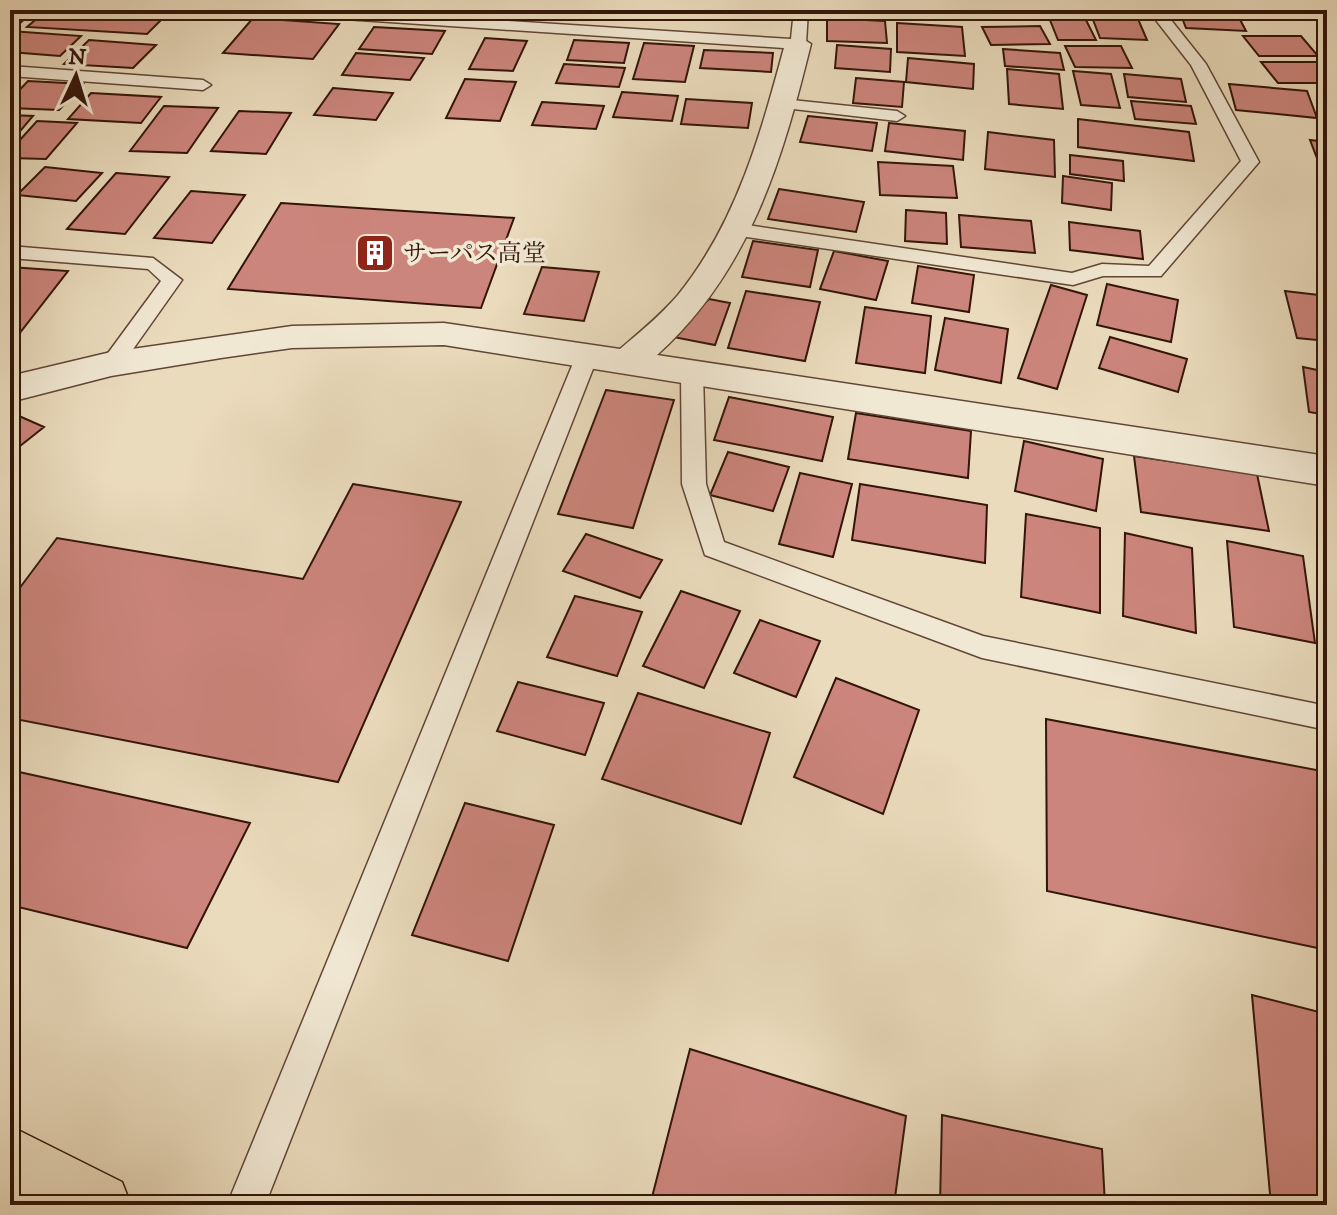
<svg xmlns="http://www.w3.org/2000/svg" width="1337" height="1215" viewBox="0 0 1337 1215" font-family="'IM FELL DW Pica','Noto Serif JP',serif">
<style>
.building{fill:#cc857c;stroke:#331509;stroke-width:2}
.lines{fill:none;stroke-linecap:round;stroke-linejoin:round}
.service-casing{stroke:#614636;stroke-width:3}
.minor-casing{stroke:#614636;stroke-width:3}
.trunk-casing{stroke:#331509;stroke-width:3}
.service{fill:#f1e8d3;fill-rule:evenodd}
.minor{fill:#f1e8d3;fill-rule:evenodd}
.trunk{fill:#eadbbc;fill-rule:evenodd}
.labels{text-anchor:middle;stroke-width:7;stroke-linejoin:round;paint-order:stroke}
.far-poi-label{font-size:24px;fill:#331509;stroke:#f1e8d3;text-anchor:start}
</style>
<rect width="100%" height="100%" fill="#eadbbc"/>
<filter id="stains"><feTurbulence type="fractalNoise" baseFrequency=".0025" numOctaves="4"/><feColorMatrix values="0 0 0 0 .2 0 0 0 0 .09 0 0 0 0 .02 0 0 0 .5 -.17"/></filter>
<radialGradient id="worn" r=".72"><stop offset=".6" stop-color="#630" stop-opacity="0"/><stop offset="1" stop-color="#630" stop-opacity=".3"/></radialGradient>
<path class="building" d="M10,10H35L19,24H10Z
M47,10H125L168,13L147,34L27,27Z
M703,10H773L772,18L702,14Z
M894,10H926V20L894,18Z
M933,10H959L961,19L935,17Z
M970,10H1010L1014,17L975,18Z
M1179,10H1235L1246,31L1186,28Z
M1048,15L1084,16L1096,40H1058Z
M1092,17L1138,19L1147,40L1100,38Z
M253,18L339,24L313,59L223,53Z
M827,18L885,21L887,43L827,41Z
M897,23L962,27L965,56L897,52Z
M1040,26L1050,44L991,45L982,27Z
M374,27L445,31L432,54L359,49Z
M10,31L81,36L60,56L10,52Z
M1243,36H1301L1318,56H1259Z
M485,38L527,41L513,71L469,69Z
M89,40L156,45L133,68L64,64Z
M574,40L629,43L624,63L567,60Z
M644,43L694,46L685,82L633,79Z
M837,45L891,49L890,72L835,68Z
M1065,46H1121L1132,68L1075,67Z
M1003,49L1060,53L1064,70L1005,66Z
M704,50L773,53L771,72L700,68Z
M356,53L424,58L410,80L342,75Z
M908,58L974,64L973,89L906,82Z
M1261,62H1327V83H1278Z
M564,64L625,68L619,87L556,83Z
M1007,69L1059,74L1063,109L1009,104Z
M1073,71L1111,74L1120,108L1081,105Z
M1124,74L1181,79L1186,102L1128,97Z
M856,78L904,82L902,107L853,103Z
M465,79L516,82L500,121L446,118Z
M28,81L83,84L59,110L10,108V100Z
M1229,84L1307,91L1317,118L1236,110Z
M333,88L393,93L376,120L314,115Z
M622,92L678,96L672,121L613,117Z
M91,93L161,97L141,123L68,119Z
M686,99L752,103L748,128L681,124Z
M1131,101L1191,106L1196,124L1135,119Z
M542,102L604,106L596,129L532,125Z
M164,106L218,108L187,153L130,151Z
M239,111L291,113L266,154L211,151Z
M10,115L33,116L10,143Z
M808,116L877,123L872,151L800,142Z
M1078,119L1189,132L1194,161L1078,147Z
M37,121L77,123L46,159L10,158V151Z
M889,123L965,131L963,160L885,151Z
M988,132L1054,140L1055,177L985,169Z
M1310,140L1327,142V174H1323Z
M1070,155L1123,161L1124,181L1070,174Z
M878,162L953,166L957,198L880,195Z
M45,167L102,173L76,201L17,195Z
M116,173L169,177L125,234L67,229Z
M1063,176L1112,183L1111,210L1062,203Z
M779,189L864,202L856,232L768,219Z
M191,191L245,195L212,243L154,238Z
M281,203L514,218L481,308L228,289Z
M906,210L946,213L947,244L905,241Z
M959,215L1031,221L1035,253L961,247Z
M1069,222L1140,231L1143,259L1070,250Z
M753,241L818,250L810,287L742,277Z
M834,251L888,261L876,300L820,289Z
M918,266L974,275L969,312L912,303Z
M10,267L68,271L19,334H10Z
M542,267L599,272L584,321L524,314Z
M1107,284L1178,300L1171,342L1097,325Z
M1051,285L1087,295L1057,389L1018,378Z
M746,291L820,302L805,361L728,348Z
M1285,291L1327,296V341L1297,338Z
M709,299L730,303L715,345L668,336Z
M865,307L931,316L925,373L856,363Z
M945,318L1008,329L1001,383L935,370Z
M1110,337L1187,359L1178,392L1099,368Z
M1303,367L1327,372V415L1309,412Z
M606,390L674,400L633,528L558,514Z
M729,397L833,417L822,461L714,440Z
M10,412L44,427L10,454Z
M856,413L971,431L968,478L848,459Z
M1024,441L1103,459L1096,511L1015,491Z
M728,452L789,467L773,511L710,495Z
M1134,456L1257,474L1269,531L1141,512Z
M800,473L852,484L833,557L779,544Z
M353,484L461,502L338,782L10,718V601L57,538L303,579Z
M860,484L987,505L985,563L852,540Z
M1026,514L1100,528V613L1021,597Z
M1125,533L1192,548L1196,633L1123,616Z
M586,534L662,560L640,598L563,571Z
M1227,541L1303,556L1315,643L1234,627Z
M681,591L740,611L704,688L643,666Z
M575,596L642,612L617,676L547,657Z
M760,620L820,641L796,697L734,673Z
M836,678L919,710L883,814L794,777Z
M518,682L604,703L585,755L497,731Z
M638,693L770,733L741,824L602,779Z
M1046,719L1327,772V950L1047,891Z
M10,770L250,823L187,948L10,905Z
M465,803L554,825L508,961L412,935Z
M1252,995L1327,1014V1205H1271Z
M690,1049L906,1116L894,1205H650Z
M942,1115L1102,1149L1105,1205H940Z"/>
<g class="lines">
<g class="service-casing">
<path id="service" d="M262,10H336L791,39L794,10H808L806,44L798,49L269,14Z
M1148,10H1163L1206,64L1259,162L1161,276H1103L1073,285L740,236L731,230L740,224L1072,273L1102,264L1149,266L1241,161L1191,65Z
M10,66L203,80L211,85L203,90L10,76Z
M782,99L897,111L905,116L897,121L776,107V101Z
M10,246L153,258L182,280L119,369L111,371L100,364L161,281L148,269L10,258Z
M587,349L598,356L265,1205H227L576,356Z
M692,366L703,373L706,484L724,542L983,636L1327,706V730L982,658L705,555L682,484L681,373Z"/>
</g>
<g class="minor-casing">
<path id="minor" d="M798,36L811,44C782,161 750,271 657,355L1327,456V486L444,345L292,348L221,358L111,376L10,402V376L111,352L292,326L444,323L620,349C640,332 661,315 678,295C737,222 761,133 785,44Z"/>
</g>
<g class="trunk-casing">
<path id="trunk" d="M10,1126L122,1182L131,1205H35L10,1191Z"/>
</g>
<use href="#service" class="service"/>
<use href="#minor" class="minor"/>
<use href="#trunk" class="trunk"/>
</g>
<defs>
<g id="building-square" transform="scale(2)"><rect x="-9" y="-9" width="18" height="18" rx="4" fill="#8f2418" stroke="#f1e8d3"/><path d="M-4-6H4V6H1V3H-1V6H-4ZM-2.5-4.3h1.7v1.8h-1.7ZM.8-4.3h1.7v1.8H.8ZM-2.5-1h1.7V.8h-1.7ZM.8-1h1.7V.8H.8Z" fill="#fff"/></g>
</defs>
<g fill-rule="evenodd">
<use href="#building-square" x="375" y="253"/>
</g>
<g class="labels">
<g class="far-poi-label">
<text x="403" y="261">サーパス高堂</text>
</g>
</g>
<rect width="1337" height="1215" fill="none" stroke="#eadbbc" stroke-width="40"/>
<rect x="12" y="12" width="1313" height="1191" fill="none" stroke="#331509" stroke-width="4"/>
<rect x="20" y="20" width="1297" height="1175" fill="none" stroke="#331509" stroke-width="2"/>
<g transform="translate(76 76) rotate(4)" stroke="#f1e8d3" stroke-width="6" paint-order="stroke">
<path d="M0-6L14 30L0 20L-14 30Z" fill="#331509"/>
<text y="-12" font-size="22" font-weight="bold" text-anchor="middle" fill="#331509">N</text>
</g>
<rect width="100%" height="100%" filter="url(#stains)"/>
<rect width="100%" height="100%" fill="url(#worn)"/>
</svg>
